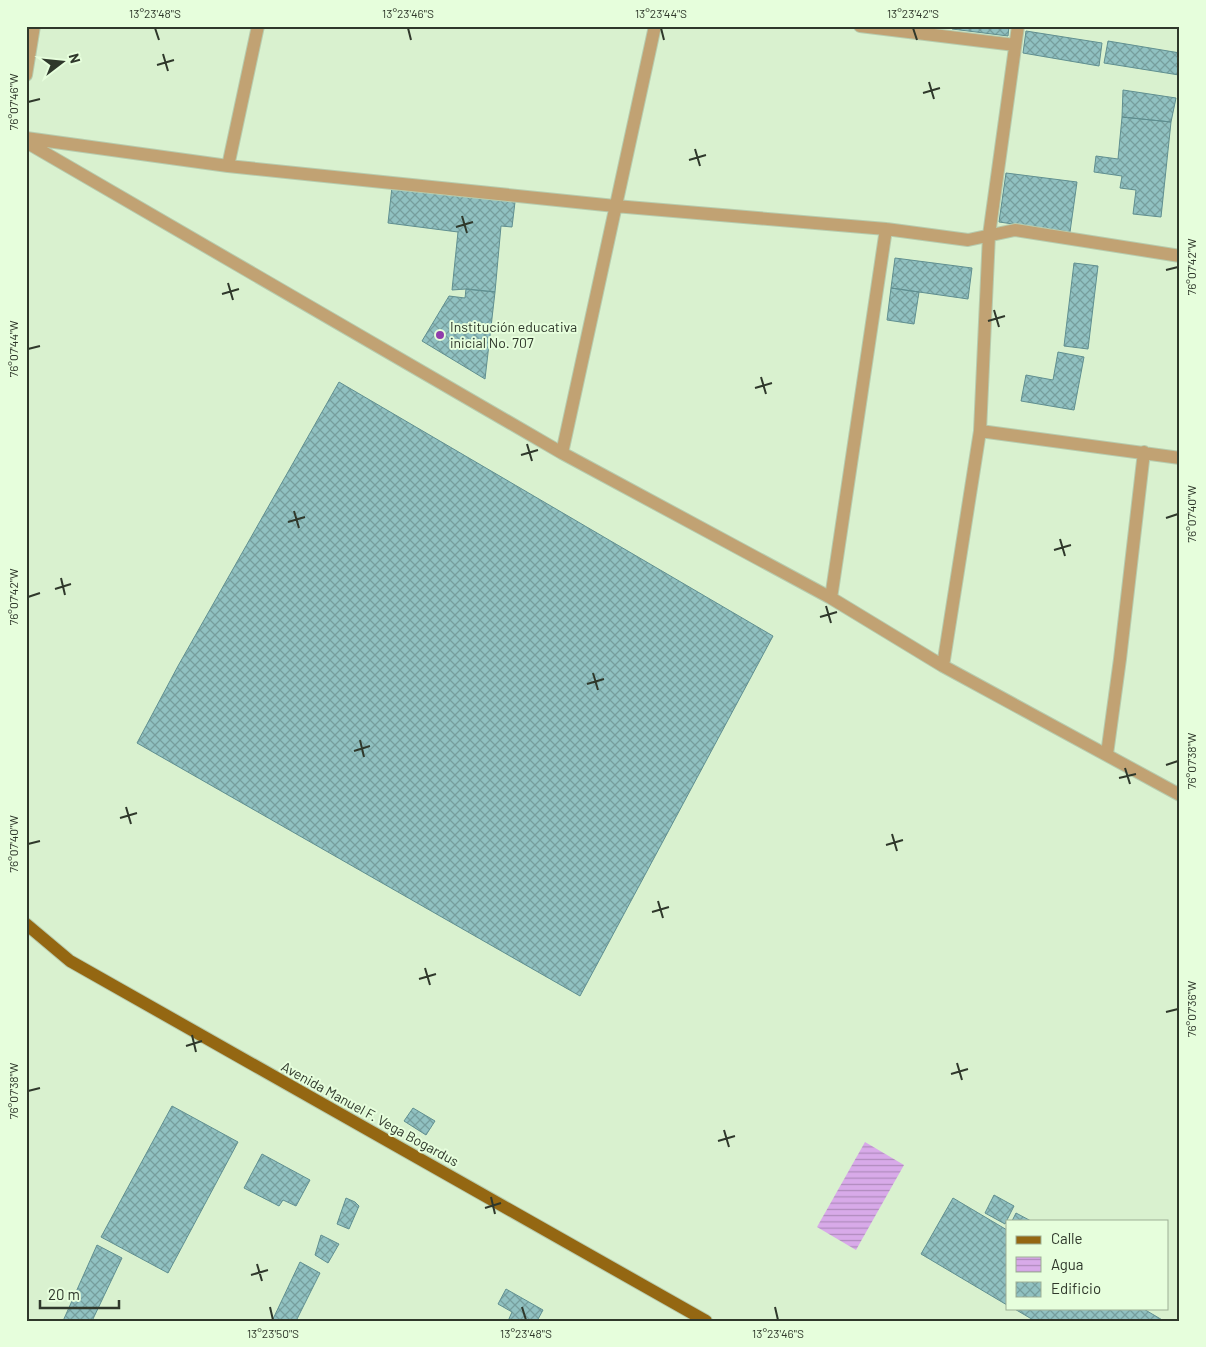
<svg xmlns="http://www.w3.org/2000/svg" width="1206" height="1347" viewBox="0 0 1206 1347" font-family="Barlow,sans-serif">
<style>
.water{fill:url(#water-rules)}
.building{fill:url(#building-cross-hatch);stroke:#608f90}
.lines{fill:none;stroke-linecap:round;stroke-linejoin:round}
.minor-casing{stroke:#b7ccae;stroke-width:14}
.major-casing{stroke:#b7ccae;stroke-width:14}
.minor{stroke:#c1a273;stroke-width:12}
.major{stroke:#946712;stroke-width:12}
.ticks{fill:none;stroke:#2f382b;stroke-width:2}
.poi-dot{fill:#903dab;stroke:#e6fedc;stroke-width:2}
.labels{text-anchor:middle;stroke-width:4;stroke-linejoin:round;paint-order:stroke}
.poi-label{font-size:14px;fill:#2f382b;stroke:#e6fedc;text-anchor:start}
.street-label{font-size:14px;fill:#2f382b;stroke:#e6fedc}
.neatline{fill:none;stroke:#2f382b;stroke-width:2}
.ticks-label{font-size:12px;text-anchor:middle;fill:#2f382b}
</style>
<defs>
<pattern id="water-rules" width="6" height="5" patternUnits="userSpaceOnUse" patternTransform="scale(1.25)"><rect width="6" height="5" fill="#d8aae9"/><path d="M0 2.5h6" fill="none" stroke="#b08bbd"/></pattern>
<pattern id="building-cross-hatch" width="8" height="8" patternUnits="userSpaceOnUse" patternTransform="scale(1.25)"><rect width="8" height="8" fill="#90c1c1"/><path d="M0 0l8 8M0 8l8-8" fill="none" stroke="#769e9d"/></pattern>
</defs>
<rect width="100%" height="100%" fill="#d9f1cf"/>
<path class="water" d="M865,1142L904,1165L856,1250L817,1227Z"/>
<path class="building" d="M952,26H1009L1008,36L952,29Z
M1026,31L1102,43L1099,66L1023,53Z
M1108,41L1180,53L1179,75L1104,63Z
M1123,90L1176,98L1171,122L1122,117Z
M1122,117L1171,122L1161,217L1133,214L1136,190L1120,188L1122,176L1094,172L1096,156L1118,159Z
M1006,173L1077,182L1070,232L999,222Z
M392,187L515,202L512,227L501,226L495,292L466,289L452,290L458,232L388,223Z
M895,258L972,268L968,299L891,288Z
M1074,263L1098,266L1088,349L1064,346Z
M891,288L919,292L914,324L887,320Z
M466,289L495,292L485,379L422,341L449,296L465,298Z
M1058,352L1084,357L1074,410L1021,401L1026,375L1053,380Z
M339,382L773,636L580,996L137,743L178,666Z
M172,1106L238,1142L168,1273L101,1237Z
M413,1108L435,1121L426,1135L404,1121Z
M262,1154L310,1180L296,1206L283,1200L279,1206L244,1188Z
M994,1195L1014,1206L1005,1224L985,1213Z
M346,1198L355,1202L359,1206L349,1229L337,1224Z
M953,1198L1007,1230V1305L921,1254Z
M1016,1213L1031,1221H1012Z
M321,1235L339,1244L328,1263L315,1255Z
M97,1245L122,1258L92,1321H63Z
M300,1262L320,1273L296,1321H275L273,1319Z
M506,1289L543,1310L537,1321H508L512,1312L498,1304Z
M1013,1308H1142L1164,1321H1035Z"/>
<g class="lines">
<g class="minor-casing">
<path id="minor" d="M860,26L1015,45
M26,75L34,26
M26,138L228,166L615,206L886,229L968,240L1015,230L1180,256
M26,142L562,453L831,598L943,666L1180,795
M228,166L258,26
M980,431L1180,458
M562,453L655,26
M831,598L886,229
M943,666L980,431L989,235L1018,26
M1107,754L1120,659L1144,452"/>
</g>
<g class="major-casing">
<path id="major" d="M26,924L70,961L706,1321"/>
</g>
<use href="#minor" class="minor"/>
<use href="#major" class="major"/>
</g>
<path class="ticks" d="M155,28L159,40M408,28L411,40M661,28L664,40M913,28L917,40M163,54L168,71M157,65L174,60M929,82L934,99M923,93L940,88M28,102L40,99M695,149L700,166M689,160L706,155M462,216L467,233M456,227L473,222M1166,270L1178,267M228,283L233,300M222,294L239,289M994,310L999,327M988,321L1005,316M28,349L40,346M761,377L766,394M755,388L772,383M527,444L532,461M521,455L538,450M294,511L299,528M1166,518L1178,514M288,522L305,517M1060,539L1065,556M1054,550L1071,545M61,578L65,595M55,589L71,584M28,597L40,593M826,606L831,623M820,617L837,612M593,673L598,690M587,684L604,679M360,740L364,757M354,751L370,746M1166,765L1178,761M1125,768L1130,784M1119,778L1136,774M126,807L131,824M120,818L137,813M892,834L897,851M28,844L40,841M886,845L903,840M658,901L663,918M652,912L669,907M425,968L430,985M419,979L436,974M1166,1012L1178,1009M192,1035L196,1052M186,1046L202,1041M957,1063L962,1080M951,1074L968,1069M28,1091L40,1088M724,1130L729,1147M718,1141L735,1136M491,1197L495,1214M485,1208L501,1203M257,1264L262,1281M251,1275L268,1270M270,1307L273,1320M522,1307L526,1320M775,1307L778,1320"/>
<circle class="poi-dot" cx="440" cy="335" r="5"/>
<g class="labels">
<g class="poi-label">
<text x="450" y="332">Institución educativa<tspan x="450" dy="16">inicial No. 707</tspan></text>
</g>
<g class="street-label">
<text transform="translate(370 1114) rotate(29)" y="5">Avenida Manuel F. Vega Bogardus</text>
</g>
</g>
<rect width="1206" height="1347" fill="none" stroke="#e6fedc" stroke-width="55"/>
<rect x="1006" y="1220" width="162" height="90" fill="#e6fedc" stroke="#9daf95"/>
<rect x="1016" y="1236" width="25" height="8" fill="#946712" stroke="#9daf95"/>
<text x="1051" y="1244" font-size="15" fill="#2f382b">Calle</text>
<rect x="1016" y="1257" width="25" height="15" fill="url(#water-rules)" stroke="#9daf95"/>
<text x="1051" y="1270" font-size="15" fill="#2f382b">Agua</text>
<rect x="1016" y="1282" width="25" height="15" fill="url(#building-cross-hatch)" stroke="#9daf95"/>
<text x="1051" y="1294" font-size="15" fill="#2f382b">Edificio</text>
<g transform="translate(62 62) rotate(74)" stroke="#e6fedc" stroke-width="4" paint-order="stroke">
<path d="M0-4L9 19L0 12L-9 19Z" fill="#2f382b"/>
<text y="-8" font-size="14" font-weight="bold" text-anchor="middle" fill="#2f382b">N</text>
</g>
<path d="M40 1300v8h79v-8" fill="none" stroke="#2f382b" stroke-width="2.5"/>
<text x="48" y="1300" font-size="15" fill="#2f382b" stroke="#e6fedc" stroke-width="4" paint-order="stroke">20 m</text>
<rect x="28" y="28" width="1150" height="1292" class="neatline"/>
<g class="ticks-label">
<text x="155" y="18">13°23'48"S</text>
<text x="408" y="18">13°23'46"S</text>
<text x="661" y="18">13°23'44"S</text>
<text x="913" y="18">13°23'42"S</text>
<text transform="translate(14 102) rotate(-90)" y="4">76°07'46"W</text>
<text transform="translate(1192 267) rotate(-90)" y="4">76°07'42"W</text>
<text transform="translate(14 349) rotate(-90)" y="4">76°07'44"W</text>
<text transform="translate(1192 514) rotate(-90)" y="4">76°07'40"W</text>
<text transform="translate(14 597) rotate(-90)" y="4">76°07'42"W</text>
<text transform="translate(1192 761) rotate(-90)" y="4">76°07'38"W</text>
<text transform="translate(14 844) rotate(-90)" y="4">76°07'40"W</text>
<text transform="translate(1192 1009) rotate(-90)" y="4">76°07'36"W</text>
<text transform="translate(14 1091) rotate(-90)" y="4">76°07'38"W</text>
<text x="273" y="1338">13°23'50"S</text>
<text x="526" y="1338">13°23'48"S</text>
<text x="778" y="1338">13°23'46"S</text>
</g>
</svg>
